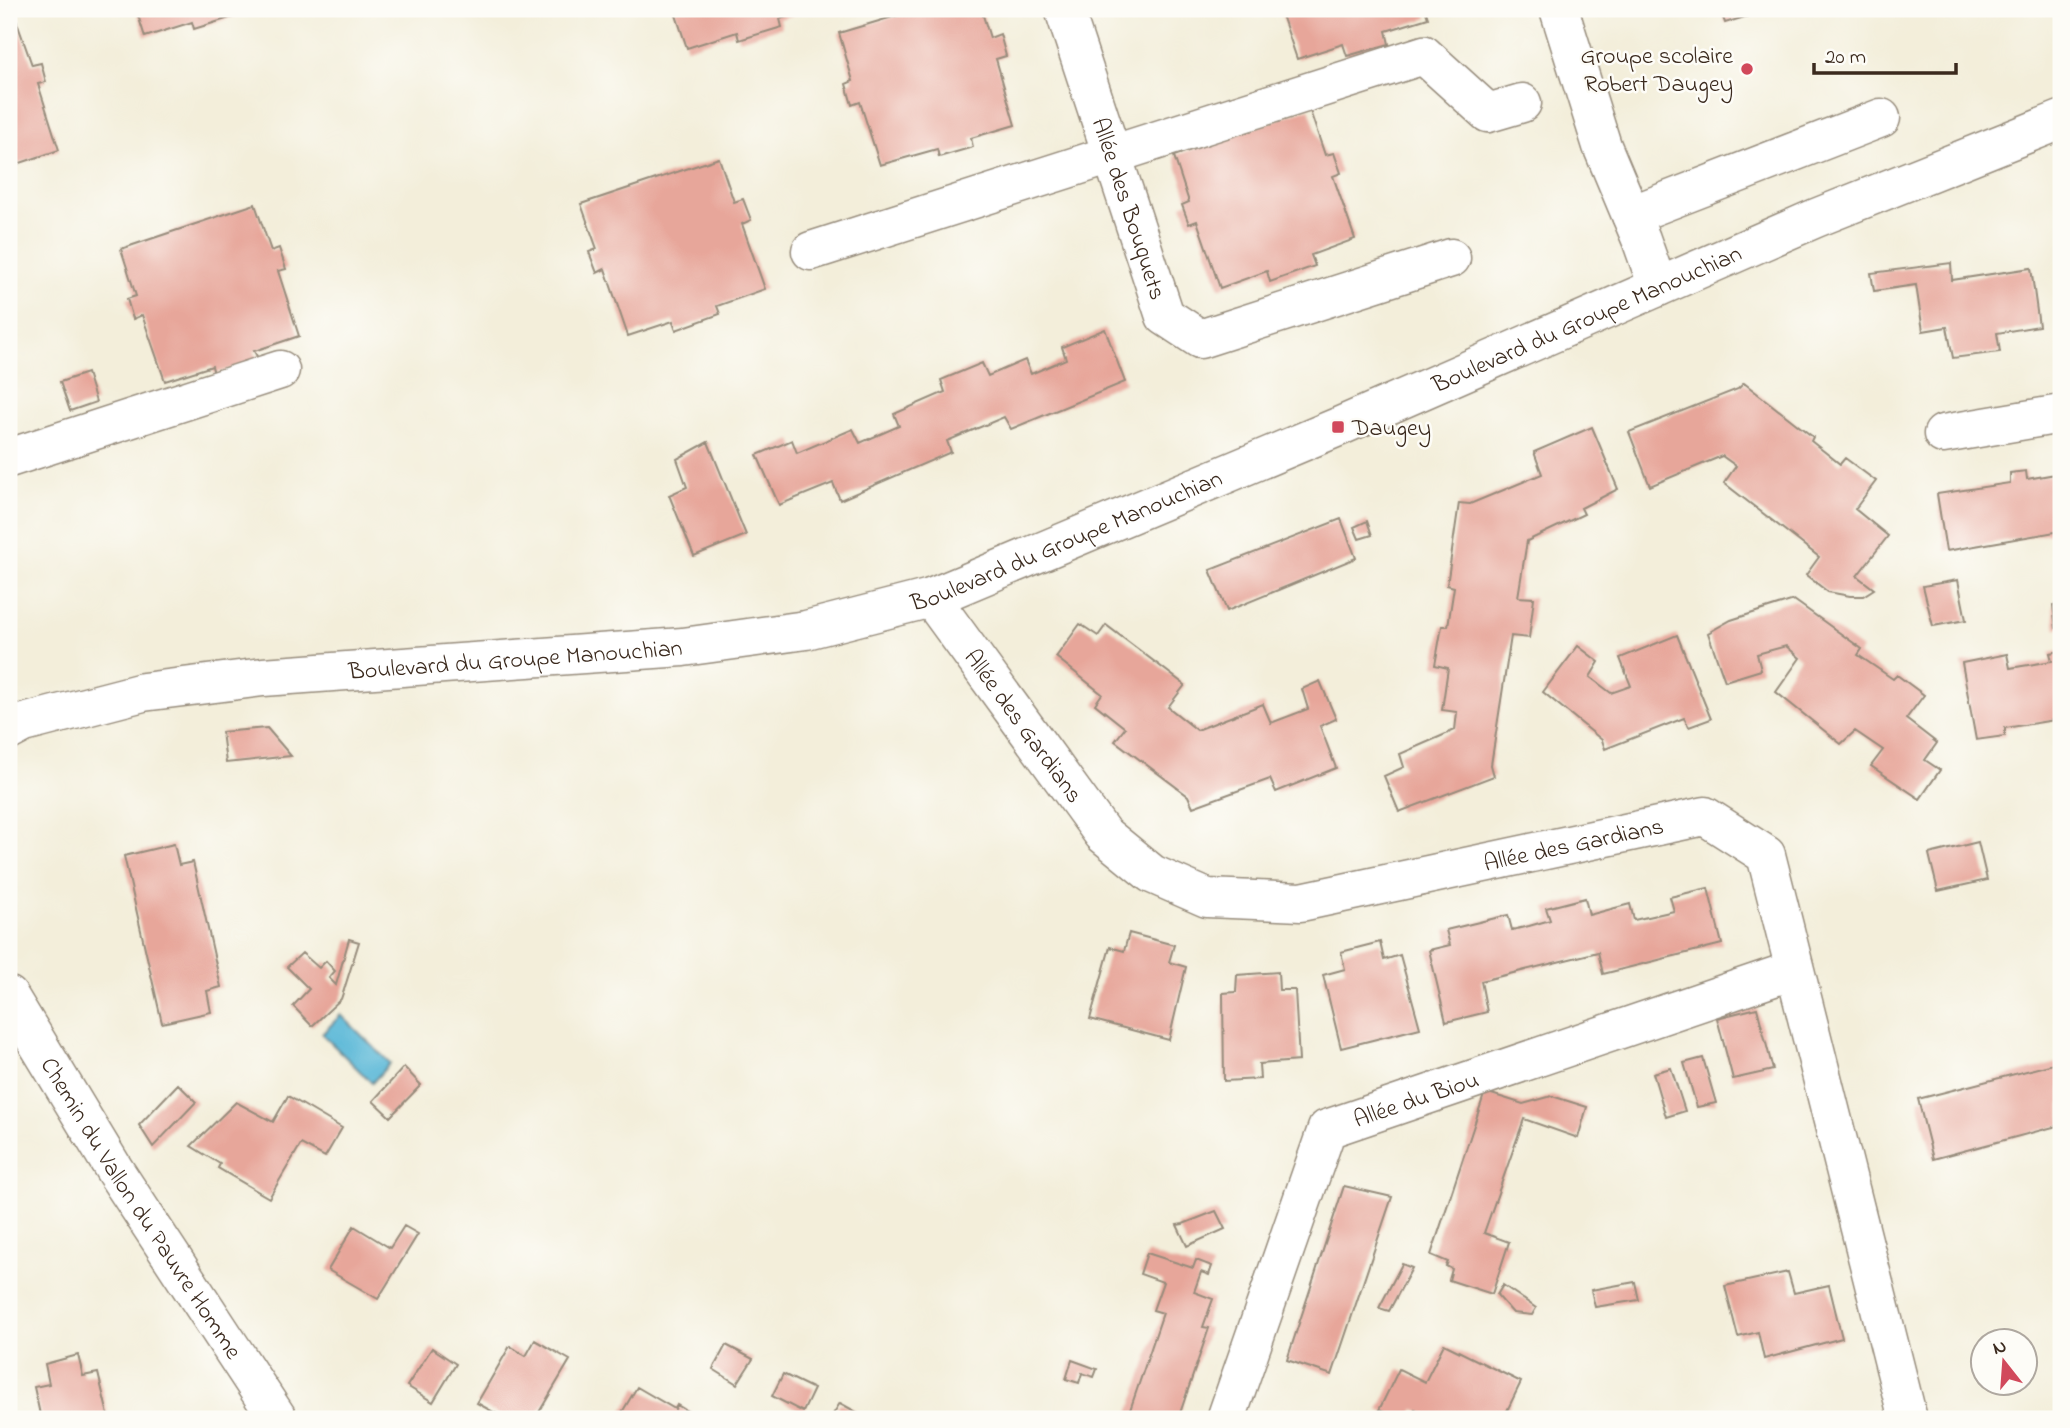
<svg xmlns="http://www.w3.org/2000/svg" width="2070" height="1428" viewBox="0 0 2070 1428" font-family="'Indie Flower',sans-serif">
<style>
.water{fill:#59b7d7;stroke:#4a707a;stroke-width:2}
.building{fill:#e7a69a}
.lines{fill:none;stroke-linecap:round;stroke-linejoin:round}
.minor-casing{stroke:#978c7c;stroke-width:41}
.minor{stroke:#fff;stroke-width:38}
.poi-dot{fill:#d1495b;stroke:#fdfcf7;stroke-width:2.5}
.labels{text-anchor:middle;stroke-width:5;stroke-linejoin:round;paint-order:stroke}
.poi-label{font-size:24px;fill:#3b2a1e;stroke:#fdfcf7;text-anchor:end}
.street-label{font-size:24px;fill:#3b2a1e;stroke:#fdfcf7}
</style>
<rect width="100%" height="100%" fill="#fdfcf7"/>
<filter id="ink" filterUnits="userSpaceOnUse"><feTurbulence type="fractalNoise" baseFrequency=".0143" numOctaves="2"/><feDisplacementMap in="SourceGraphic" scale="14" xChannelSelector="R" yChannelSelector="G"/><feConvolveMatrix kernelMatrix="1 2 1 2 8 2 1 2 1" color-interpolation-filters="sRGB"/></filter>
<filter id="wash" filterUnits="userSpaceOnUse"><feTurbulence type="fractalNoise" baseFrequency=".00686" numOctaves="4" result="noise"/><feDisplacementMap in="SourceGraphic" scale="28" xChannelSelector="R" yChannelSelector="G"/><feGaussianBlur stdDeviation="1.57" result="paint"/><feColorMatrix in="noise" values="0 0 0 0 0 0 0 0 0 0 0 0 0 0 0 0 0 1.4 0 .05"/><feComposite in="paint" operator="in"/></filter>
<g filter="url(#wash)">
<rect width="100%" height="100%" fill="#f3eeda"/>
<path class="water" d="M341,1015L390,1063L372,1083L322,1034Z"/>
<g id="blocks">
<path class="building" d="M136,9H237L239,15L194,29L192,22L145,37Z
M674,9H810L780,19L782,27L739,40L737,32L687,48Z
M919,9H981L990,38L1000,34L1006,56L996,59L1015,125L971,138L973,147L939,157L937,149L880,165L860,102L852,105L846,84L853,81L839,33Z
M1280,9H1425L1428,18L1386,31L1389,44L1347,56L1343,44L1297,59Z
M1720,9H1771L1725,23Z
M15,17L32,65L41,63L46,82L38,84L59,150L11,166L14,174L9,175V19Z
M1309,108L1325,155L1334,153L1341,173L1333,176L1355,239L1311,255L1315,266L1270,282L1267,271L1220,288L1197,221L1189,224L1182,205L1189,202L1174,156Z
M719,158L734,202L743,199L751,220L742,224L765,289L717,306L720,314L676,330L673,321L628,336L605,269L597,273L589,252L597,249L581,204Z
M255,204L271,251L279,248L286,269L278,271L299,336L254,351L259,360L214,374L212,366L165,381L142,315L133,319L127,299L136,296L121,249Z
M1951,263L1952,280L2031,268L2039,326L1997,333L2000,352L1953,358L1947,327L1923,331L1916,285L1874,291L1871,273Z
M1105,329L1125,382L1011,429L1004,417L947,441L951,452L840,500L833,483L779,505L757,455L792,440L797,453L853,429L860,443L899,426L894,414L945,392L941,380L982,363L988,376L1025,360L1031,374L1066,359L1062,347Z
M87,373L96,402L70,411L60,382Z
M1744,383L1813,437L1811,441L1840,464L1845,458L1876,481L1855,509L1888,536L1857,576L1874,589L1863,596H1850L1828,592L1806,575L1819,557L1724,483L1736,466L1722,456L1650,486L1629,432L1738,389Z
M1592,427L1618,489L1581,508L1584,514L1527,541L1518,597L1534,598L1529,638L1511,636L1491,765L1494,776L1399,812L1384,776L1404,767L1400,754L1455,730L1457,712L1442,710L1448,668L1435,665L1442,626H1448L1454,587L1447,585L1459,503L1470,504L1542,474L1534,452Z
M708,442L746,535L694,556L669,495L687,487L677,459Z
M2026,471L2027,479L2061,473V531L1946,551L1937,494L2010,483V473Z
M1341,519L1356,558L1227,611L1210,570Z
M1367,521L1372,535L1359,539L1354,527Z
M1958,580L1966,620L1933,626L1923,586Z
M1794,600L1862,649L1858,655L1893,679L1897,675L1924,695L1906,719L1937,743L1925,760L1940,770L1920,799L1871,766L1883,750L1855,731L1841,744L1776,692L1800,658L1786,646L1757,654L1761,670L1725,681L1708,633L1731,620Z
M2061,604V627L2056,628L2053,605Z
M1080,624L1098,636L1106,625L1185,685L1168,707L1197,730L1263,704L1271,723L1308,709L1302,689L1320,681L1336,719L1320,726L1336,768L1276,792L1270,779L1193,807L1188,796L1115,741L1125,728L1095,704L1102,694L1056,657Z
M1677,635L1711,719L1689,727L1684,718L1605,749L1602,740L1543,692L1578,646L1599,662L1590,677L1611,693L1631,686L1620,658Z
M2061,651V719L2005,728V736L1976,740L1962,663L2007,654L2010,668L2052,661L2050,653Z
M267,728L291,756L226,763L222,732Z
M1978,842L1987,880L1938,891L1929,854Z
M174,844L179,865L193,862L221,987L207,991L211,1012L162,1023L124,856Z
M1708,888L1722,944L1603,974L1598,952L1481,981L1487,1012L1446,1022L1429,950L1450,945L1446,930L1508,915L1512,930L1529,926L1550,920L1546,908L1585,898L1589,915L1630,904L1634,920L1674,911L1670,897Z
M1129,933L1174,945L1169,962L1186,967L1169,1040L1090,1019L1110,947L1124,951Z
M349,939L359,942L343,993L341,999L312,1026L293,1006L309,989L287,967L302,953L319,968L326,961L335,971L329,978L336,985Z
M1380,942L1384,960L1400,955L1420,1028L1341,1048L1323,975L1345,969L1341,952Z
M1278,972L1279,990H1295L1299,1061L1259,1064L1260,1079L1224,1081L1223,993L1236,992L1237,975Z
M1757,1008L1773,1070L1733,1079L1717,1018Z
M1703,1058L1716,1103L1697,1107L1684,1063Z
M2061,1062V1125L1933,1159L1918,1099Z
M404,1067L421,1085L390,1117L373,1101Z
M1671,1068L1685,1111L1666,1117L1653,1073Z
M178,1084L196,1102L153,1147L139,1125Z
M1485,1092L1523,1104L1552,1096L1587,1107L1578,1138L1524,1119L1484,1233L1509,1242L1492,1294L1449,1280L1452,1269L1446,1266L1448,1262L1431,1255Z
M288,1096L342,1128L325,1157L301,1144L269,1198L218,1168L220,1164L191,1146L236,1102L273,1122Z
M1344,1186L1392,1197L1332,1375L1287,1360Z
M1216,1211L1225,1229L1187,1246L1177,1225L1183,1224Z
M354,1226L390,1248L404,1226L418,1234L378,1299L328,1270Z
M1147,1253L1193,1268L1196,1260L1212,1266L1209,1275L1201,1272L1194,1292L1213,1299L1203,1327L1209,1328L1178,1419H1127L1163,1313L1153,1310L1163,1282L1140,1274Z
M1402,1264L1412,1268L1389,1311L1379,1308Z
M1788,1272L1794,1293L1829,1285L1842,1338L1764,1359L1758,1332L1738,1337L1725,1286Z
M1635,1282L1639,1300L1595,1307L1591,1290Z
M1503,1285L1536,1308L1532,1315L1513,1313L1497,1295Z
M535,1340L570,1360L535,1419H506L477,1403L510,1346L526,1356Z
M1444,1344L1521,1382L1503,1419H1435L1415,1409L1409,1419H1399L1379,1410L1399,1369L1425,1382Z
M726,1345L753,1359L737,1384L713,1369Z
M432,1348L456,1364L433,1402L407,1386Z
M78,1355L83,1376L98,1373L109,1419H41L34,1387L49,1384L45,1364Z
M1072,1360L1097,1369L1094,1377L1082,1373L1079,1383L1066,1379Z
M783,1374L814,1389L803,1412L772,1396Z
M637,1387L675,1409L677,1405L692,1414L689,1419H618Z
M840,1403L860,1414L857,1419H830Z"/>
</g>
</g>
<g filter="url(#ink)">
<use href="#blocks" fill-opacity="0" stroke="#978c7c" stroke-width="2"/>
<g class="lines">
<g class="minor-casing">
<g id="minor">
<path id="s1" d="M1064,9L1165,316L1200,339L1451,258"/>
<path d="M1559,9L1602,146L1641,239L1658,287"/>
<path d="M1631,215L1881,118"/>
<path d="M811,251L1424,55L1488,113L1522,103"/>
<path d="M1943,434L2061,414"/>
<path d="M9,458L280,370"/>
<path id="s2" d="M931,598L1103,834L1152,874L1207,898L1301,902L1705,816L1766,855L1908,1419"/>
<path id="s3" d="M9,731L24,723L143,692L263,677L683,647L806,630L931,598L1338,427L1816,218L2061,120"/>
<path id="s4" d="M9,996L115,1171L278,1419"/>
<path id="s5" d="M1226,1419L1327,1129L1794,970"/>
</g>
</g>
<use href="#minor" class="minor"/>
</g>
</g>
<g class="poi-dot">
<circle cx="1747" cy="69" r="7"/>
<rect x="1331" y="420" width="14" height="14" rx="3.5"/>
</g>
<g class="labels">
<g class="poi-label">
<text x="1733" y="63">Groupe scolaire<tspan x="1733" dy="28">Robert Daugey</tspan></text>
<text x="1352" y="435" text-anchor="start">Daugey</text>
</g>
<g class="street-label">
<text dy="8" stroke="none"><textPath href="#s1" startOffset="210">Allée des Bouquets</textPath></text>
<text dy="8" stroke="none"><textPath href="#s3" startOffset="1648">Boulevard du Groupe Manouchian</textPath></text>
<text dy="8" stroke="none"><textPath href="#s3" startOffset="1082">Boulevard du Groupe Manouchian</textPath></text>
<text dy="8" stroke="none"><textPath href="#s3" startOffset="514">Boulevard du Groupe Manouchian</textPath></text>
<text dy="8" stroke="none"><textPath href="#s2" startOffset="158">Allée des Gardians</textPath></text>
<text dy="8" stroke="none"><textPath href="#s2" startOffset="788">Allée des Gardians</textPath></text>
<text dy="8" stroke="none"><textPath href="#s5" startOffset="401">Allée du Biou</textPath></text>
<text dy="8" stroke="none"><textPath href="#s4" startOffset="250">Chemin du Vallon du Pauvre Homme</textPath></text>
</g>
</g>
<rect width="2070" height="1428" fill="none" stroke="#fdfcf7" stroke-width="35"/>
<g transform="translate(2004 1362) rotate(343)"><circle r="33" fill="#fdfcf7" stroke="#afa8a0" stroke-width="2"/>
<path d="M0-5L12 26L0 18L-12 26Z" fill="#d1495b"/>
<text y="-10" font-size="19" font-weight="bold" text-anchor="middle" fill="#3b2a1e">N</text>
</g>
<path d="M1814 63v10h142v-10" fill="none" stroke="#3b2a1e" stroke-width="3.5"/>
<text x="1825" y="63" font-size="21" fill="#3b2a1e" stroke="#fdfcf7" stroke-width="5" paint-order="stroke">20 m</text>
</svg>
